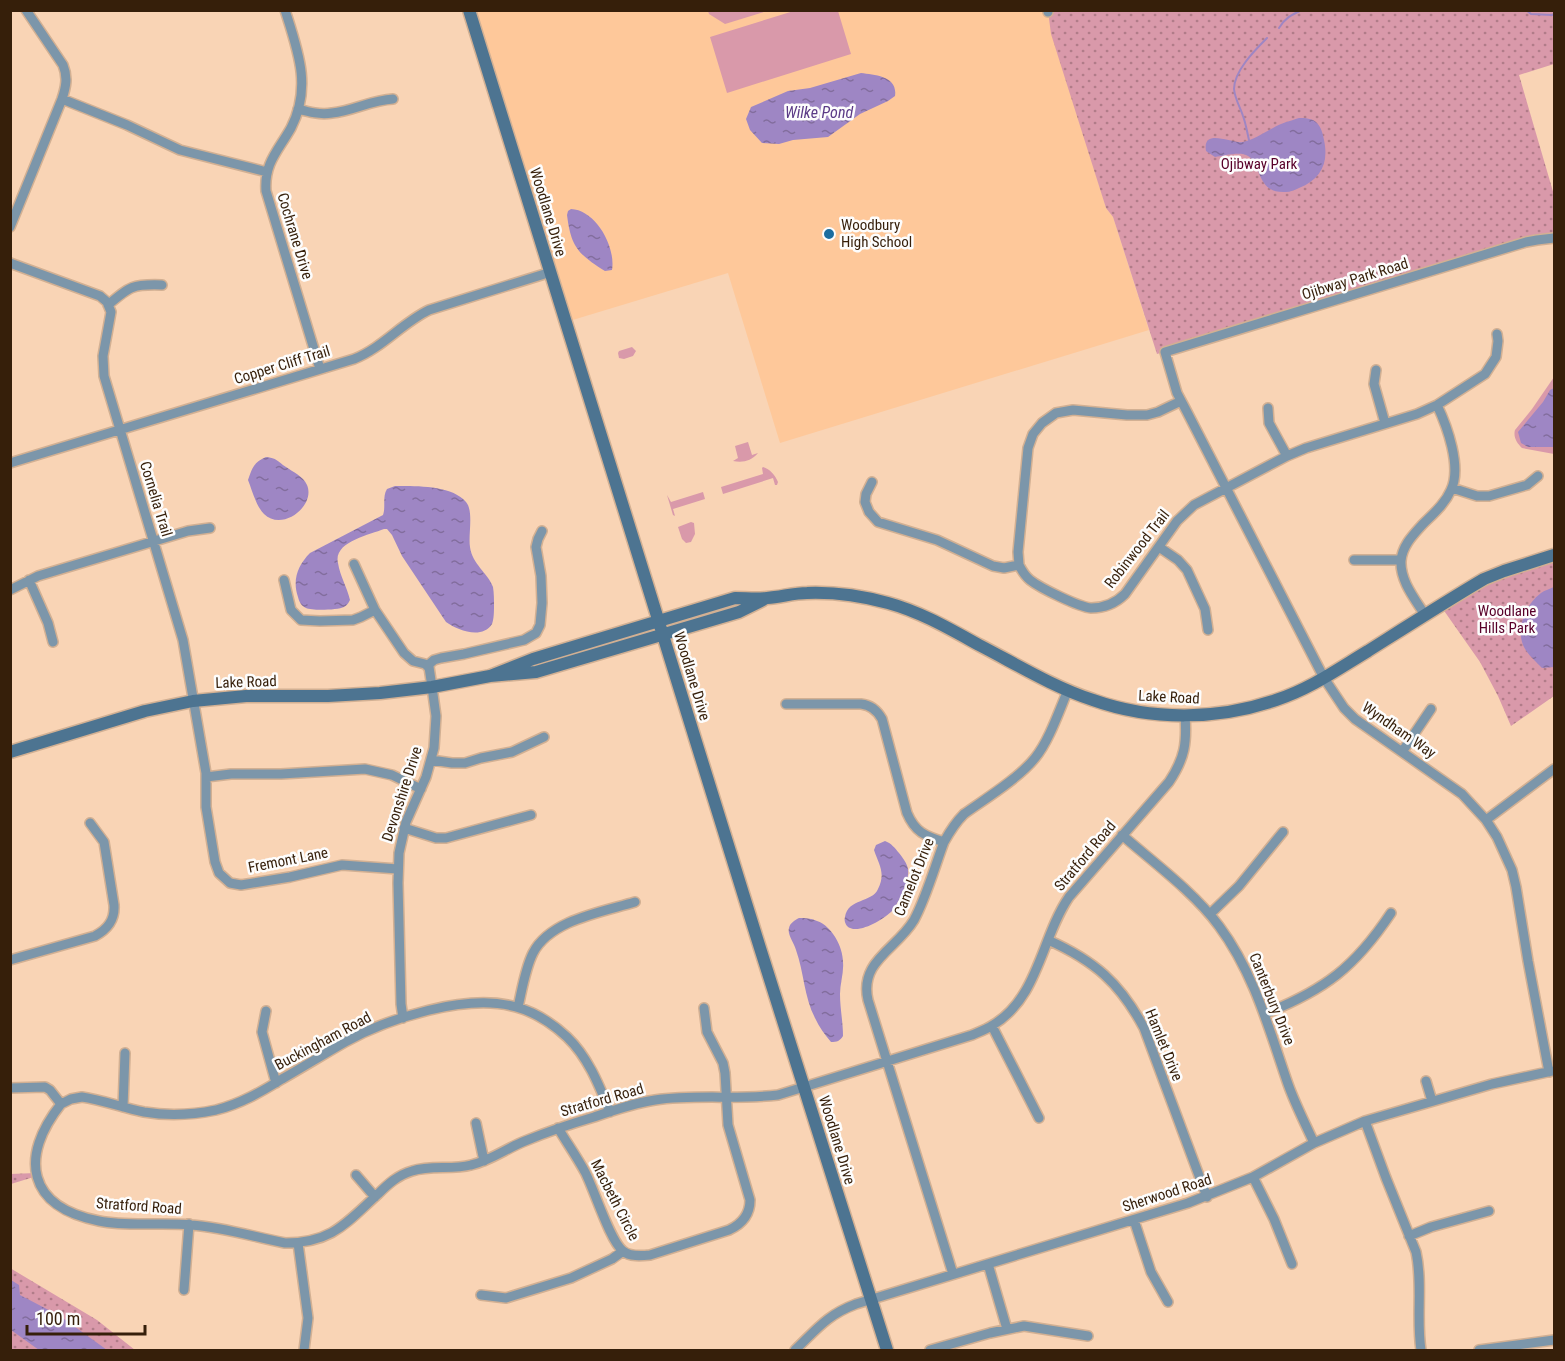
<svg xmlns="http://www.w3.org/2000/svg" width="1565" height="1361" viewBox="0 0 1565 1361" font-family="'Roboto Condensed',sans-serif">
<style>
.built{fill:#fec89a}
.grass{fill:#d999aa}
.park{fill:url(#park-dots)}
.water{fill:url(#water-ripples)}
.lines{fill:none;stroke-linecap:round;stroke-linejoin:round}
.stream{stroke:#9e86c4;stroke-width:2}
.street-casing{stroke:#d2b093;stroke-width:12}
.secondary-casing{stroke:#d2b093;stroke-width:15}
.street{stroke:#7c96aa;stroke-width:9}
.secondary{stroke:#4d7491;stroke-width:12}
.poi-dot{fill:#1c6d9f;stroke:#fdfdfd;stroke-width:2}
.labels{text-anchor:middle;stroke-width:5;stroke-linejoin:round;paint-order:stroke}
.park-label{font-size:15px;fill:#580029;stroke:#fdfdfd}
.street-label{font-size:15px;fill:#361f0a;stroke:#fdfdfd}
.poi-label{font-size:15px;fill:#361f0a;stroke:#fdfdfd;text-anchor:start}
.water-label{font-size:16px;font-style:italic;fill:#5b3a86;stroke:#fdfdfd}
</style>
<defs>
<pattern id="park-dots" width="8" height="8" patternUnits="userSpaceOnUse" patternTransform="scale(1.5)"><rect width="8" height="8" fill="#d999aa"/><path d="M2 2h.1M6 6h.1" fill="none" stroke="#b17c89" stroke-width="1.8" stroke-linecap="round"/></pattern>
<pattern id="water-ripples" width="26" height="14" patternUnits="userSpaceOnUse" patternTransform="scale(1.5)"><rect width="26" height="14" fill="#9e86c4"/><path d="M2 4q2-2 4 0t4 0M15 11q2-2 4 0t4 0" fill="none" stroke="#826d9d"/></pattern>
</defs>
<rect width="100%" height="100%" fill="#f9d4b5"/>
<path class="built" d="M469,11H1048L1106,208L1113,217L1149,330L780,443L728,273L566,322Z"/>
<path class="grass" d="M797,10L838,11L851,54L727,93L710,37Z
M708,11V10L767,11L725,24L709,14Z
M632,347L636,351L633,356L624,359L619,358L618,353L619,351Z
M1554,377V454L1522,448C1517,443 1513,437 1515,430L1532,409Z
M748,442L752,455L758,453C751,461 743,463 733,461L738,458L735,446Z
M763,467C770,469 775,475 778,482L777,485H775L773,478L723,494L721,487L763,474L762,468Z
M703,492L705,499L673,509L675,516L673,515L667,495L671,502Z
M691,522L694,523L695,534L691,542L686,543L682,539L678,527Z"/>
<path class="park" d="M1048,11H1554V64L1519,75L1554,195V238L1526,242L1157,354L1113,217L1106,208L1051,34Z
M1554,555V696L1511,726L1498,696L1480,662L1440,605L1464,591Z
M36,1173L37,1176L11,1184L10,1174Z
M10,1268L97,1320L135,1350H11Z"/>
<path class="water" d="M861,73C875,75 898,76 895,96L888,101L860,114L828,137L793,140L779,144L762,143L750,130L746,119L751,107L788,91L810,88Z
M1299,118C1305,118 1312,118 1317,123C1321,127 1323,134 1324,140C1329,163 1321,179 1299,188C1295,190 1290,192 1286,192C1256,194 1262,164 1248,156C1240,151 1224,156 1215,157L1206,151C1202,127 1232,144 1243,142C1253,140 1263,133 1273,128C1281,123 1290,121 1299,118Z
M571,209C596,210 616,247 612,270L605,271C578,254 571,247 567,215L568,211Z
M1554,388V447H1528L1521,443L1518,432L1543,402L1550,390Z
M266,457C277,458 277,461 286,467C293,472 303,476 307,485C316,506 282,532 264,514C256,506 252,490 248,480C252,468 254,462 266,457Z
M395,486C415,486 452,485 466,502C474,511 468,535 470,547C472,564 488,573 493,587C494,593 494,600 494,606C494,611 494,619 492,624C482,640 457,630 446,622L402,556L392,535L387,529H384C369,535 333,542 338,563C340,576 347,587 350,600C348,604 347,605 344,607C338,610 312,611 306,608C301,606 299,601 298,597C292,580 298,565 310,553L383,515C386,507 382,497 387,489Z
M1554,587V667L1542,668C1535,661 1527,654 1523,645C1516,627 1526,604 1541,593C1545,590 1550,589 1554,587Z
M885,841C891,843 895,848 899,853C902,857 907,863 908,869C910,879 899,903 892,911C884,919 857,936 847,926C845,923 844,920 845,917C848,898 872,903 878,889C886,873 879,865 874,850L876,845Z
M799,918C805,918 811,918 817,921C832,926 843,947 843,962C844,973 840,983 840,994C840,1008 843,1022 843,1036C840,1041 837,1042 831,1042C825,1035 819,1027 815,1018C804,997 804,972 796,950C794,943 787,934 789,928C790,923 795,920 799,918Z
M11,1280L19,1285L20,1295L60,1316L107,1350H39L11,1330Z"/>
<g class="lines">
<path class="stream" d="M1526,10L1531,14L1552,15L1554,14
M1279,28C1285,18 1291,15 1302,10
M1249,140C1247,132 1246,124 1243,116C1240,107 1235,99 1234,89C1234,71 1255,50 1267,38"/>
<g class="street-casing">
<path id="street" d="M285,10C298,51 312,87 291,128C278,151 264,163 266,191L320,369
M1048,10V12
M62,99L127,125L180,150L267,172
M298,109C309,112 320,115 332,113C353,111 371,100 393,99
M10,227L62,99C66,87 68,77 63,65L26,10
M10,263L100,296L107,302L111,312L103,356L104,376L183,640L206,773V807L215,862L219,873L230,883L241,885L290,877L342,865L398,869
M108,305C130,286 133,284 162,285
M1376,370L1374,384L1385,423
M1268,408L1269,423L1287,456
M10,463L354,359C382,348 402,323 429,310L551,272
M872,482L866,494L865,502L869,512L878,522L937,540L993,566L1004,568L1019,565C1022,571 1025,576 1030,580C1040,588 1079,607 1091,608C1104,608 1116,603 1125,594L1177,521L1194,505L1287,456L1306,448L1417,414L1437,405L1485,374L1496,357L1498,341L1497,334
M1452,488L1477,496H1489L1527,485L1538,476
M1159,547L1178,560L1187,570L1205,609L1208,630
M1354,560H1401
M354,564L375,610L404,653L413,661L425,664L429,667L432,687L436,716L434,748L426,777L406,822L399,853L398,883L401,1004L403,1018
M1019,565L1018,552L1028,448L1033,434L1042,423L1056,413L1073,410L1127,415H1147L1158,412L1181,401
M29,580L48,623L53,642
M284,580L291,610L301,620L320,621L353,620L361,617L375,610
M10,590L38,576L188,531L210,528
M1425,615C1415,599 1400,581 1401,561C1402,546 1413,535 1422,525C1433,514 1445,504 1451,490C1462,467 1447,426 1437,405
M427,666L434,660L441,658L464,654L524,640L536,633L540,625L542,603L541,576L536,547L538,539L542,531
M786,704H861C871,705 877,710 882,719L907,813C915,832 925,836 944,842
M1402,752L1431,709
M431,760L452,763H465L481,758L512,752L544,737
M206,777L231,774H281L365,769L392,775L421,789
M1486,820L1554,769
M404,828L436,838H446L531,815
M1122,835C1153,862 1195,893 1219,926C1254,973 1269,1029 1288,1084C1295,1104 1305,1123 1314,1143
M1210,914L1239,886L1283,832
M1048,940C1095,961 1120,983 1144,1028L1207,1197
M10,960L95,936C108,929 115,920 114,905L104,842L90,823
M518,1007C522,990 525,969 533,953C550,920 602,912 635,902
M266,1011L262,1032L276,1083
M1264,1014C1325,990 1355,967 1391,913
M992,1026L1039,1118
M1549,1072L1528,961L1516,887L1512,870L1497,837L1486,820L1462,794L1355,719L1344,708L1324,678L1186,410L1177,393L1165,352L1526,242L1537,240L1554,238
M1426,1081L1432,1101
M10,1088L45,1087L50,1090L61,1104L71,1099L82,1097C103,1100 123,1108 144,1112C168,1116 192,1115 216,1110C240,1104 261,1092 282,1079C303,1067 324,1054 345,1042C389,1018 467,993 516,1007C535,1012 553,1024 567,1037C588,1057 599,1085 610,1112
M61,1104C19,1157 27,1207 99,1221C129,1227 161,1222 191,1225C223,1227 254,1237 285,1243C332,1243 346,1223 378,1194C388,1184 398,1175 412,1171C431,1165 452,1170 471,1165C490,1161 507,1148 525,1141C547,1132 570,1124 594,1117C614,1110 634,1103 655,1100C696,1094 737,1100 778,1095L972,1035C979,1032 987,1029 993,1025C1039,997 1041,938 1069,897L1169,782C1185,758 1187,743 1185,715
M123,1107L125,1053
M1365,1121L1386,1178L1416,1252C1423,1284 1416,1318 1421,1350
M476,1123L484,1161
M558,1128C567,1143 577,1157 585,1172C594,1189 610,1241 623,1251C630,1257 641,1256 650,1255L729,1230C742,1224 750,1214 750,1200L728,1125L725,1073L723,1063L707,1032L704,1008
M356,1175L375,1197
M1253,1177L1274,1219L1292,1264
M1134,1220L1151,1272L1168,1302
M1409,1236L1431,1227L1489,1211
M298,1243L308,1318L304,1350
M988,1264L1007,1329
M953,1274L868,1000C859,961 897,949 914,920C926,898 935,866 944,842C950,831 955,823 964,814C985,799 1019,778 1035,758C1049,741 1059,711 1068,690
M184,1290L189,1224
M481,1295L506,1298L571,1278L612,1259L623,1251
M795,1350C817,1329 827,1315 856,1304L1188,1203L1253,1177L1314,1143L1365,1121L1492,1084L1552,1071
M930,1350L990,1333L1024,1326L1088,1336
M1479,1350L1554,1340"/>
</g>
<g class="secondary-casing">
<path id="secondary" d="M469,10L760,948L887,1350
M490,676L533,659L735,598C746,598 756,599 767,598C781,597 794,593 807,593C834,592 862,596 888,603C921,612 950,629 979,645C1016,664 1053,687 1093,700C1152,721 1218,720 1276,700C1310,689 1338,669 1368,651C1406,627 1445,602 1484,579L1504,571L1554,555
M10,752L145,711L193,701L246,696H328L380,693L432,687L490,676L536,672L739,612L763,600"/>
</g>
<use href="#street" class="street"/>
<use href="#secondary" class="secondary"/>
</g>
<circle class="poi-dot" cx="829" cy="234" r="6"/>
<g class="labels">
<g class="park-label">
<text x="1259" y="169">Ojibway Park</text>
<text x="1507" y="616">Woodlane<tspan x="1507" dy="17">Hills Park</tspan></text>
</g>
<g class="street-label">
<text transform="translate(548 212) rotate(73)" y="5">Woodlane Drive</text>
<text transform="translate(295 236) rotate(73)" y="5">Cochrane Drive</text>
<text transform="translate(1355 279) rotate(-17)" y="5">Ojibway Park Road</text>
<text transform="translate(282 365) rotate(-17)" y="5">Copper Cliff Trail</text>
<text transform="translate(156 499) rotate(73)" y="5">Cornelia Trail</text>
<text transform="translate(1137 549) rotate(-52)" y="5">Robinwood Trail</text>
<text transform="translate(692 676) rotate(73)" y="5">Woodlane Drive</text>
<text transform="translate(246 682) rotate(-2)" y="5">Lake Road</text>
<text transform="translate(1169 697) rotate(3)" y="5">Lake Road</text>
<text transform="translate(1399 730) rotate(35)" y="5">Wyndham Way</text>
<text transform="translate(402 794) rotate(-72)" y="5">Devonshire Drive</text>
<text transform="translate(1085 856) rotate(-50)" y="5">Stratford Road</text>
<text transform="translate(288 860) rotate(-11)" y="5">Fremont Lane</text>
<text transform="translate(914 877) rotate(-68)" y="5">Camelot Drive</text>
<text transform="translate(1272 999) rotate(68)" y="5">Canterbury Drive</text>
<text transform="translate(323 1041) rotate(-28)" y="5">Buckingham Road</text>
<text transform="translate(1164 1045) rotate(68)" y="5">Hamlet Drive</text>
<text transform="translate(602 1100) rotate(-16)" y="5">Stratford Road</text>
<text transform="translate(837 1140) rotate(73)" y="5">Woodlane Drive</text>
<text transform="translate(1167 1193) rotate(-18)" y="5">Sherwood Road</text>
<text transform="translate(615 1200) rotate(63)" y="5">Macbeth Circle</text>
<text transform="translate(139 1206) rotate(4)" y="5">Stratford Road</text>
</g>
<g class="poi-label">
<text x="841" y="230">Woodbury<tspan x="841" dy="17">High School</tspan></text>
</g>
<g class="water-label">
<text x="819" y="118">Wilke Pond</text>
</g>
</g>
<rect width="1565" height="1361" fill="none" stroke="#361f0a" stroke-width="24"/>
<path d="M27 1325v9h118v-9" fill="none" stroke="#361f0a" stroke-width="3"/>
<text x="36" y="1325" font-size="18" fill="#361f0a" stroke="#fdfdfd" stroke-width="4.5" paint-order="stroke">100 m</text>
</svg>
